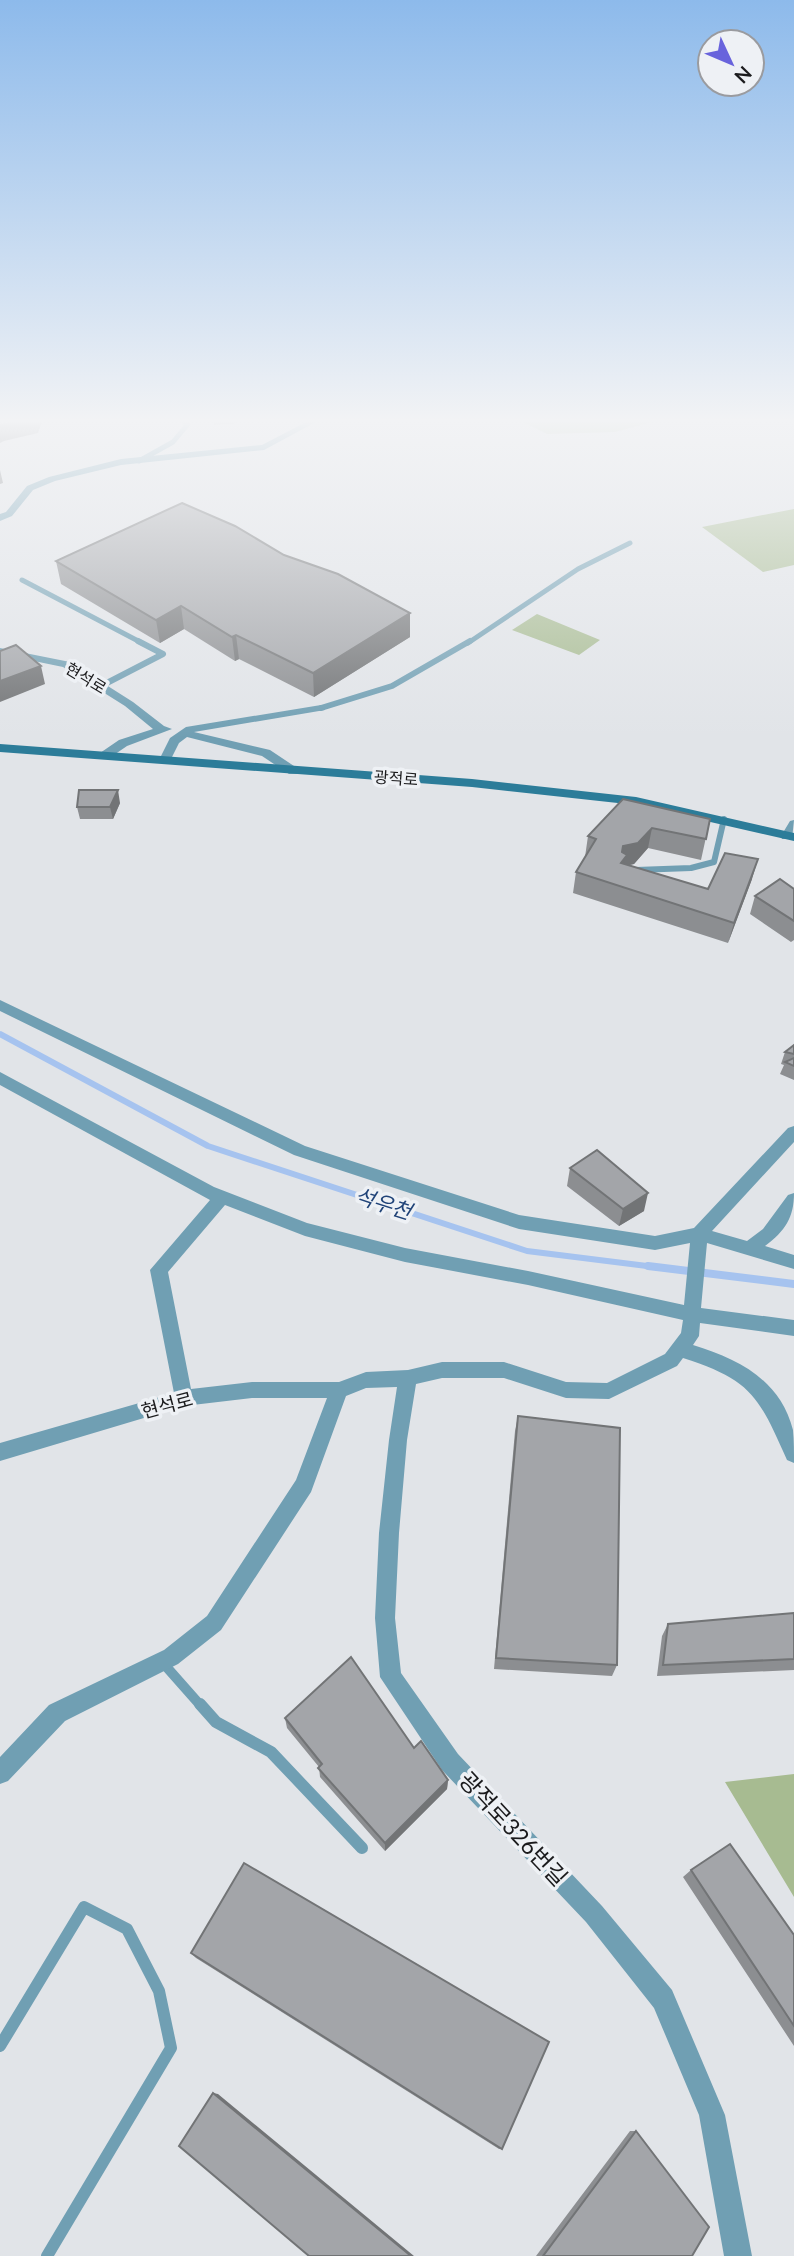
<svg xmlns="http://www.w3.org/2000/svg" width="794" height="2256" viewBox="0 0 794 2256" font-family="Lato,'Noto Sans KR',sans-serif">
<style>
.green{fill:#a7bb91}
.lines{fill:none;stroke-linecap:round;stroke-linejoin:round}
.stream-far1{stroke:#a6c3ef;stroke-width:6}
.stream{stroke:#a6c3ef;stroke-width:8}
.lane-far3{stroke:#709fb3;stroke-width:5}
.lane-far2{stroke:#709fb3;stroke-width:6}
.lane-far1{stroke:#709fb3;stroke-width:10}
.lane{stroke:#709fb3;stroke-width:12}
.street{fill:#709fb3;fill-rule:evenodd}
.secondary{fill:#2c7c99;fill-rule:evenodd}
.wall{fill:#8c8e91}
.shaded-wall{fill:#727476}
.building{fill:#a3a5a9;stroke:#727476;stroke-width:2}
.labels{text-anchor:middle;stroke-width:7;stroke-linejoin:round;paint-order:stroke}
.far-street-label{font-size:16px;fill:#1b1b1d;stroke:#eef1f5}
.street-label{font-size:19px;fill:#1b1b1d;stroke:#eef1f5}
.water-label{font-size:21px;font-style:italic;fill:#204378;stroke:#eef1f5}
.near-street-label{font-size:23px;fill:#1b1b1d;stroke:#eef1f5}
</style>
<rect width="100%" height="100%" fill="#e1e4e8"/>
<path class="green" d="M523,422H652L615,432L547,434Z
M794,509V565L763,572L702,527Z
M537,614L600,640L579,655L512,630Z
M794,1774V1897L725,1782Z"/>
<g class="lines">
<path class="stream-far1" d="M0,1034L208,1146L527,1251L663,1268"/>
<path class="stream" d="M648,1266L794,1284"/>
<path class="lane-far3" d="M139,461L173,442L188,424L184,422
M22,580L142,643
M468,643L578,569L630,543"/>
<path class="lane-far2" d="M101,686L163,654L138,641
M321,708L392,686L470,641
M636,870L691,868L714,862L724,819"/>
<path class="lane-far1" d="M163,1663L201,1706"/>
<path class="lane" d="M200,1704L216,1722L271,1752L362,1848
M0,2046L84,1907L127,1929L159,1991L171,2048L47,2256"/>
<path class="street" d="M306,422H316L264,450L121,465L55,481L33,490L12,516L0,521V514L6,512L27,486L49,477L121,459L262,445Z
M0,648L70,662L133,702L164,726L172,729L127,746L108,759H100V753L119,740L153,729L125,706L63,667L0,654Z
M321,705L325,706V710L194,732L270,750L297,768V774H289L262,756L187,737L179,743L169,763L165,764L159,760L170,738L186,727Z
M794,820L792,839H782L781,836L790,821Z
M0,1000L305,1146L519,1215L655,1236L694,1228L788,1128L794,1126V1142L712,1231L747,1241L763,1229L788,1195L794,1193C794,1218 785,1231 765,1246L794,1255V1269L707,1243L701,1308L794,1320V1336L700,1323L699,1336L693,1345C739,1359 780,1380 793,1430C794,1440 794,1453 794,1463L787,1460C759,1397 752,1380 683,1358L677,1366L609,1399L566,1398L504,1378H442L416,1384L407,1440L399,1533L395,1618L401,1673L458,1754L602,1906L672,1990L725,2115L752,2256H724L699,2115L654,2008L586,1922L442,1770L380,1677L375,1618L379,1533L389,1440L397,1387L366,1388L346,1396L311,1492L221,1630L178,1664L65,1721L8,1781L0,1784V1757L49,1705L164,1650L207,1616L296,1480L327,1398H252L184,1406L0,1461V1443L174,1393L150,1270L210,1200L0,1085V1072L214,1187L307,1223L405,1248L528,1271L684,1305L690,1243L655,1250L519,1229L294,1155L0,1011ZM225,1205L305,1236L405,1262L528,1285L683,1320L681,1333L665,1354L607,1383L566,1382L504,1362H442L408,1370L366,1372L339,1382H252L191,1389L168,1272Z"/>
<path class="secondary" d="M0,744L472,779L636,797L794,833V841L636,805L472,787L0,752Z"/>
</g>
<path class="wall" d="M214,422H235L234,424L214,425Z
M284,555L410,613V637L314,697L239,659L235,661L184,629L160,643L61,584L56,561Z
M120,803L113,819H80L77,807Z
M710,819L701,860L648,848L634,864L629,865L708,889L752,879L728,943L573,893L576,872L585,857L588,836Z
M794,889V940L791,942L750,914L755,896Z
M794,1045V1080L780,1074L784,1065L781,1064L785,1052Z
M570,1168L644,1211L619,1226L567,1186Z
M518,1416L617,1665L612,1676L494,1669L515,1431Z
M794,1613V1670L657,1676L662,1636L668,1624Z
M285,1718L414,1748L448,1780L447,1789L385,1851L320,1777L319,1767L287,1728Z
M691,1870L794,1935V2046L683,1877Z
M191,1953L502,2149H499L196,1958Z
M630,2131H636L692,2256H536Z"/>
<path class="shaded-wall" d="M11,422H42L38,433L4,441L0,443V424Z
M0,470L3,483L0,484Z
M181,606L184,629L160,643L156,620Z
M410,613V637L314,697L313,673Z
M236,635L239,659L235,661L232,637Z
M41,666L45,684L0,702V681Z
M118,790L120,803L113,819L110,807Z
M652,828L648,848L634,864L625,866L617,883L623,846Z
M758,859L752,879L728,943L734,923Z
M648,1193L644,1211L619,1226L623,1209Z
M448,1780L447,1789L385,1851V1843Z
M213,2093L218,2094L414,2256H411Z"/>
<path class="building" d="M182,503L235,526L284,555L338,574L410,613L313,673L236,635L232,637L181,606L156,620L56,561Z
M16,645L41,666L0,681V651Z
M79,790H118L110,807H77Z
M623,799L710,819L706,839L652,828L638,843L623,846L622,852L627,855L621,863L708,889L725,853L758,859L734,923L576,872L596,839L588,836Z
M780,879L794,889V921L755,896Z
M794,1045V1054L785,1052Z
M794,1058V1066L785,1062Z
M597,1150L648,1193L623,1209L570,1168Z
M518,1416L620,1428L617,1665L496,1658Z
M794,1613V1659L663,1665L668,1624Z
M351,1657L414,1748L421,1741L448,1780L385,1843L318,1768L322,1764L285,1718Z
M730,1844L794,1935V2026L691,1870Z
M244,1863L549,2042L502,2149L191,1953Z
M213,2093L411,2256H309L179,2146Z
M636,2131L709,2227L692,2256H543Z"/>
<linearGradient id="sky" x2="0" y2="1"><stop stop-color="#8dbaeb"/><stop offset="0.57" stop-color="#f2f3f5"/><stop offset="1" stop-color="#f2f3f5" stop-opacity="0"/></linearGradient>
<rect width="794" height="738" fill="url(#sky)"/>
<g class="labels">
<g class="far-street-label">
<text transform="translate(86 678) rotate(31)" y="6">현석로</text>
<text transform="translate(396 778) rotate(4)" y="6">광적로</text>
</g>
<g class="street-label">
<text transform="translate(167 1405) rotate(-15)" y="7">현석로</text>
</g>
<g class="water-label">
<text transform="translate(383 1204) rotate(18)" y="7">석우천</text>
</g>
<g class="near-street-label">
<text transform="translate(513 1829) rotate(47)" y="8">광적로326번길</text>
</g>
</g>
<g transform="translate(731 63) rotate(134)"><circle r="33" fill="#eef1f5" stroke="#9a9b9f" stroke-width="2"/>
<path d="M0-5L12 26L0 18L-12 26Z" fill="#6863dc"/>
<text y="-10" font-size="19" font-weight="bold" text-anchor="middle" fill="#1b1b1d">N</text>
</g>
</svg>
